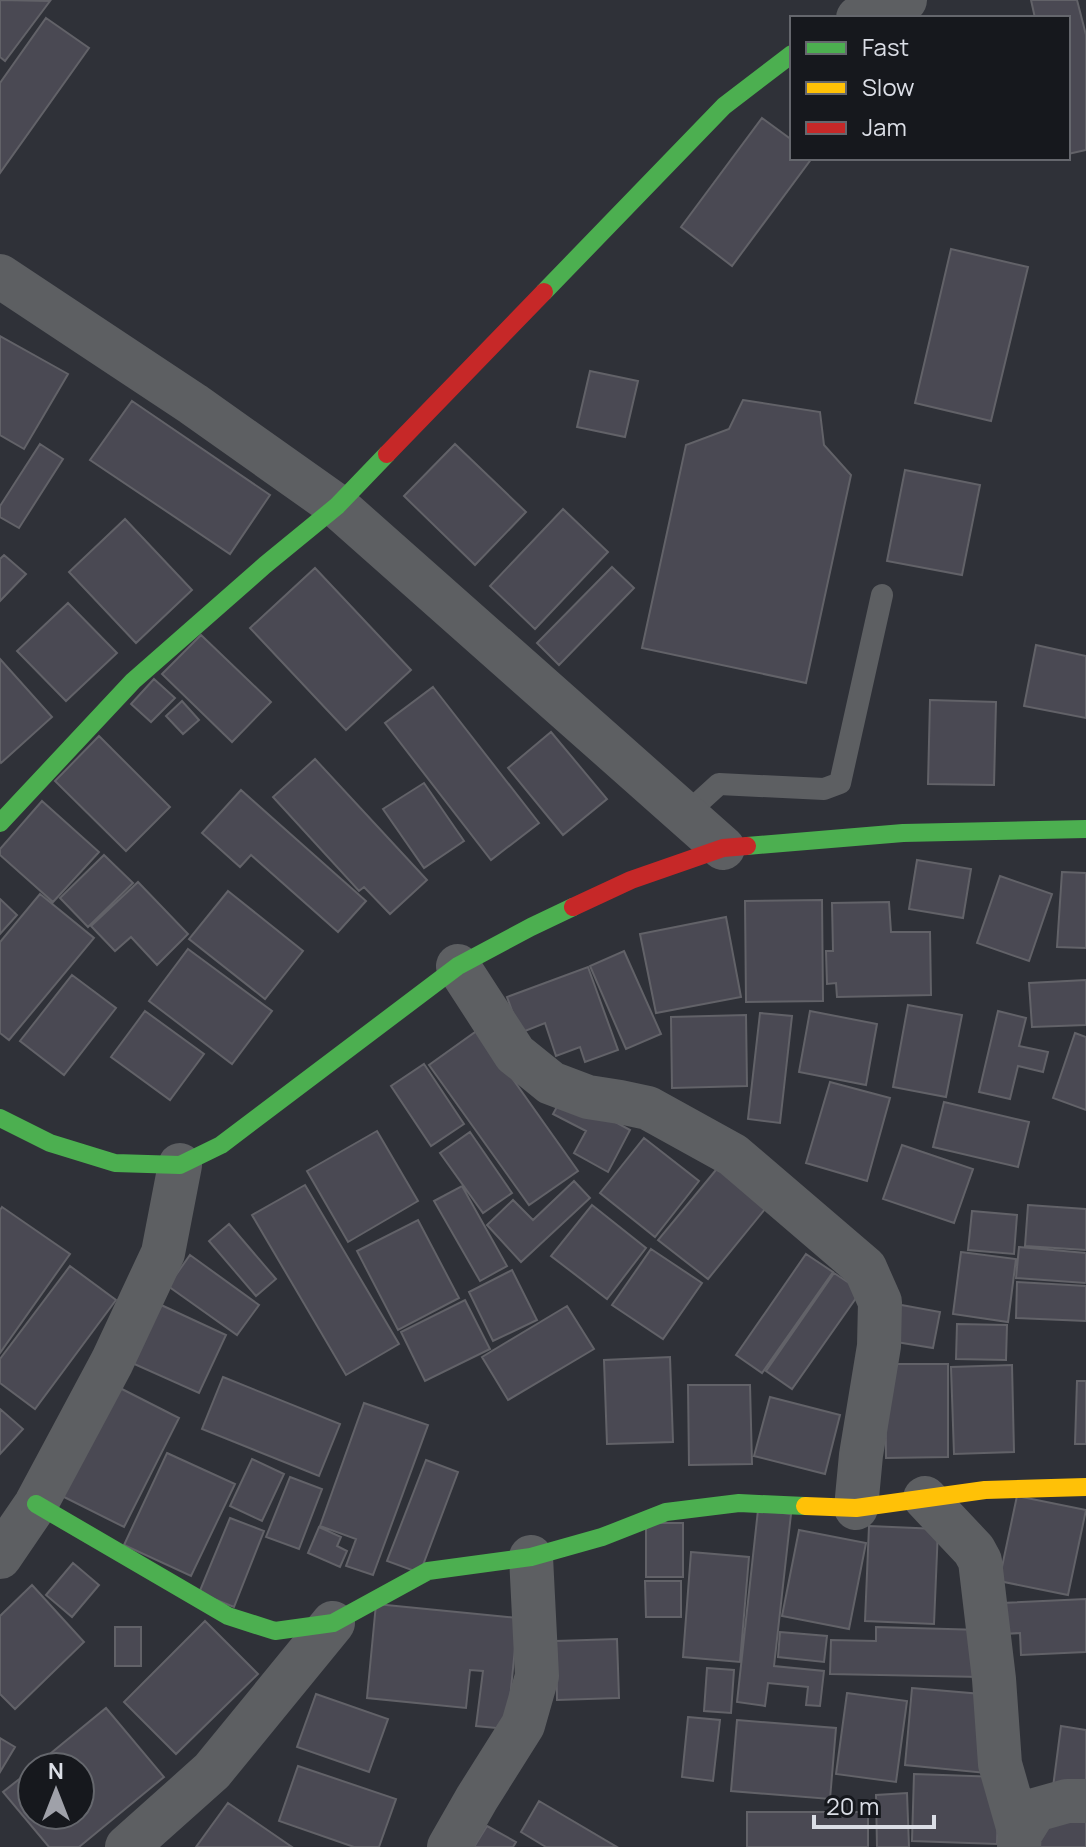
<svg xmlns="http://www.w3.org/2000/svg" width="1086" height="1847" viewBox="0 0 1086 1847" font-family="Manrope,sans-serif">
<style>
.building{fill:#4a4953;stroke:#626268;stroke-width:2}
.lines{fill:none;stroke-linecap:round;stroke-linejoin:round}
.lane{stroke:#5d5f62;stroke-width:22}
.street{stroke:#5d5f62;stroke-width:44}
.fast{stroke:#4caf50;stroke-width:18}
.slow{stroke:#ffc107;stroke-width:18}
.jam{stroke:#c62828;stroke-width:18}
</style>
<rect width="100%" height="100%" fill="#2f3138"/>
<path class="building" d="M0,0L50,1L5,61L0,57Z
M1031,0H1077L1086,35V150L1068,154V18H1035Z
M46,18L89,48L0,173V83Z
M762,118L792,140V158H812L732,266L681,227Z
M951,249L1028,267L991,421L915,403Z
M0,336L68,374L24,449L0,435Z
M590,371L638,381L625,437L577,427Z
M743,400L820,412L824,445L851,475L806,683L642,648L686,445L729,429Z
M132,401L270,495L230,554L90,460Z
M40,444L63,459L19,528L0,517V506Z
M455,444L526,512L475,565L404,496Z
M905,470L980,485L962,575L887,561Z
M563,509L608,552L535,629L490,586Z
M125,519L192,590L136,643L69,572Z
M4,555L26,574L0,601V559Z
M612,567L634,588L559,665L537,643Z
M315,568L411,670L346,730L250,628Z
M68,603L117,653L66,701L17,651Z
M201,635L271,702L232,742L162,674Z
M1036,645L1086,656V718L1024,706Z
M0,659L52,717L1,763L0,761Z
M154,679L175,698L151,722L131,704Z
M433,687L539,823L491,860L385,723Z
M930,700L996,702L994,785L928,784Z
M182,701L199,720L183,734L166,716Z
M551,732L607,799L563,835L508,768Z
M99,736L170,807L126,851L55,781Z
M315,759L427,880L390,914L364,887L359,891L273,797Z
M424,783L464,841L424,868L383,809Z
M241,790L366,901L338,932L251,855L240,867L202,833Z
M42,801L99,852L53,902L0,855V849Z
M104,855L133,883L88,927L60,898Z
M917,860L971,869L963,918L909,909Z
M1062,872L1086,873V948L1057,947Z
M1000,876L1052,894L1029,961L977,943Z
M138,882L188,934L157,965L131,937L115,951L91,926Z
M228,891L303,951L265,999L189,939Z
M40,894L94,938L9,1040L0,1033V942Z
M0,899L17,915L0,934Z
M822,900L823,1001L746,1002L745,901Z
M889,902L891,932H930L931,995L837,997L836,983L827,984L826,951H833L832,903Z
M726,917L741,997L656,1013L640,934Z
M188,949L272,1011L232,1064L149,1001Z
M624,951L661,1034L626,1049L590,966Z
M588,967L618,1050L585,1062L580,1047L556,1056L545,1023L520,1033L507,997Z
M72,975L116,1008L64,1075L20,1041Z
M1086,980V1025L1032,1027L1029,983Z
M908,1005L962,1015L946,1097L893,1087Z
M145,1011L204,1054L170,1100L111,1057Z
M810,1011L877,1024L866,1085L799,1072Z
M998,1011L1026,1018L1019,1046L1048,1052L1043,1072L1018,1066L1010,1099L979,1092Z
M760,1013L792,1016L780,1123L748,1119Z
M746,1015L747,1086L672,1088L671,1017Z
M478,1030L578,1171L529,1205L429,1065Z
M1075,1033L1086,1037V1110L1053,1098Z
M424,1064L464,1124L431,1146L391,1086Z
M830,1082L890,1098L867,1181L806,1163Z
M564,1094L630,1130L608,1172L574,1153L586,1131L553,1114Z
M944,1102L1029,1122L1018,1167L933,1147Z
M377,1131L418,1201L348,1242L307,1171Z
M470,1132L512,1193L483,1213L440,1153Z
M644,1138L699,1181L655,1237L600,1193Z
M902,1145L973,1169L954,1223L883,1199Z
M725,1159L774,1198L708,1279L658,1240Z
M574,1181L590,1198L521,1262L487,1225L513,1200L533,1220Z
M305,1185L399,1344L346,1375L252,1215Z
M462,1186L507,1266L480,1281L434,1201Z
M592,1205L646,1248L607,1299L551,1256Z
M1028,1205L1086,1209V1250L1025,1246Z
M2,1207L70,1254L0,1353V1210Z
M972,1211L1017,1215L1014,1254L968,1250Z
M418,1220L459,1298L398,1330L357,1251Z
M229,1224L276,1279L256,1296L209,1241Z
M1019,1247L1086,1253V1283L1016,1278Z
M651,1249L702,1283L663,1339L612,1305Z
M961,1252L1016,1259L1008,1322L953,1314Z
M806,1254L833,1272L762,1373L736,1355Z
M190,1255L259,1305L237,1335L168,1286Z
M70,1266L116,1300L35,1409L0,1383V1359Z
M512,1270L537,1320L493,1341L469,1292Z
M834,1273L861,1291L792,1389L766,1371Z
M1017,1282L1086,1286V1321L1016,1318Z
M465,1300L490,1349L425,1381L401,1332Z
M159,1304L226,1335L199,1393L132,1363Z
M896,1304L940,1312L933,1348L890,1341Z
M567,1306L594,1349L508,1400L482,1357Z
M957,1324L1007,1325L1006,1360L956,1359Z
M670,1357L673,1442L607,1444L604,1360Z
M885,1364H948V1457L886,1458Z
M1012,1365L1014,1452L954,1454L951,1367Z
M223,1377L340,1424L319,1476L202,1429Z
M1077,1381H1086V1444H1075Z
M688,1385H750L752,1464L689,1465Z
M116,1386L179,1418L124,1527L60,1495Z
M770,1397L840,1415L825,1474L754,1456Z
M364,1403L428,1425L373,1575L346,1566L356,1539L320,1526Z
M0,1409L23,1429L0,1454Z
M167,1453L235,1484L191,1576L124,1545Z
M252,1459L284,1474L262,1521L230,1506Z
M426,1460L458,1472L420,1573L387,1561Z
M290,1477L322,1489L299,1549L266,1537Z
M1017,1496L1086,1510L1068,1595L999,1581Z
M758,1510L791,1514L774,1666L824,1671L820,1706L806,1705L808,1687L768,1683L765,1706L737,1702Z
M230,1518L264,1531L234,1607L199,1593Z
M646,1523H683V1577H646Z
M869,1526L938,1529L934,1624L865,1621Z
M319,1527L341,1537L337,1546L347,1551L340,1567L308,1553Z
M799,1530L866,1543L849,1629L782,1616Z
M691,1552L749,1557L740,1662L683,1657Z
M73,1563L99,1585L72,1617L46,1595Z
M645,1581H681V1617H646Z
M32,1585L84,1642L15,1709L0,1694V1616Z
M1086,1599V1652L1021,1655L1020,1633L1004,1634L1002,1603Z
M376,1604L518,1618L507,1729L476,1726L483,1671L470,1670L466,1708L367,1698Z
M205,1621L258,1674L176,1754L124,1702Z
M115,1627H141V1666H115Z
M876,1627L982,1630L981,1677L830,1674L831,1640L876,1641Z
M780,1632L827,1636L824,1662L778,1657Z
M617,1639L619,1698L557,1700L556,1641Z
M707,1668L734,1670L731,1713L704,1711Z
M912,1688L993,1695L986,1773L905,1765Z
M847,1693L907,1701L896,1782L836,1774Z
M316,1694L388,1719L369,1772L297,1747Z
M106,1708L164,1777L79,1847H49L3,1792L32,1769V1815H80V1767H34Z
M688,1717L720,1720L713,1781L682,1777Z
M737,1720L836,1728L830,1799L731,1791Z
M1061,1726L1086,1730V1792L1053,1787Z
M0,1738L15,1747L0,1772Z
M298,1766L396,1799L379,1847H354L279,1821Z
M914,1774L999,1777L997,1844L912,1841Z
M907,1793L909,1847H877L876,1795Z
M539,1801L617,1847H546L521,1832Z
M228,1803L292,1847H196Z
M747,1812H868V1847H747Z
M1044,1816L1086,1822V1847H1039Z
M487,1826L516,1842L513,1847H474Z"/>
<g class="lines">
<path class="lane" d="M685,815L719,784L824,789L840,783L882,595"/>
<path class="street" d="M858,18L905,0
M0,276L193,404L337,506L723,848
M458,966L515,1054L551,1083L588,1097L620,1102L648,1108L733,1155L865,1268L880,1302L879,1346L861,1455L856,1508
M925,1498L974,1550L980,1561L994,1679L1000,1764L1020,1834
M0,1557L36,1504L112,1362L163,1253L180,1165
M127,1847L212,1771L333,1623
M449,1847L477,1798L523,1725L537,1676L531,1557
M1019,1847L1020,1834L1035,1810L1067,1801H1086"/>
<path class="fast" d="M544,292L724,106L792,54
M0,823L133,681L265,565L337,506L387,454
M747,846L903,833L1086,829
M0,1118L50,1143L115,1163L180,1165L221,1145L458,966L531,927L573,907
M36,1504L228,1616L275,1631L333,1623L428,1571L531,1557L602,1537L666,1512L739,1503L805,1506"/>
<path class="slow" d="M805,1506L856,1508L985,1490L1086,1487"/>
<path class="jam" d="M387,454L544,292
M573,907L631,880L723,848L747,846"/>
</g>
<rect x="790" y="16" width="280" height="144" fill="#16181d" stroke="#65676d" stroke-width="2"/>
<rect x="806" y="42" width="40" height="12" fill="#4caf50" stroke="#65676d" stroke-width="2"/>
<text x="862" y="56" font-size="24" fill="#dbdee6">Fast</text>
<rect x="806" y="82" width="40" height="12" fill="#ffc107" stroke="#65676d" stroke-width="2"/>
<text x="862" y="96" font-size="24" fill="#dbdee6">Slow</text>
<rect x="806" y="122" width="40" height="12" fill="#c62828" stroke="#65676d" stroke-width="2"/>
<text x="862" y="136" font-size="24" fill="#dbdee6">Jam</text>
<g transform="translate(56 1791)"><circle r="38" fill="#16181d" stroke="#65676d" stroke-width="2"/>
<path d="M0-6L14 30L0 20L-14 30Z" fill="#9fa1a9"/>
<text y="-12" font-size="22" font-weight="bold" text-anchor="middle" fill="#dbdee6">N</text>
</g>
<path d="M814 1815v12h120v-12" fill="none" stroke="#dbdee6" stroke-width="4"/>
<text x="826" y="1815" font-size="24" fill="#dbdee6" stroke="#16181d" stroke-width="6" paint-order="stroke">20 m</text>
</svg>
